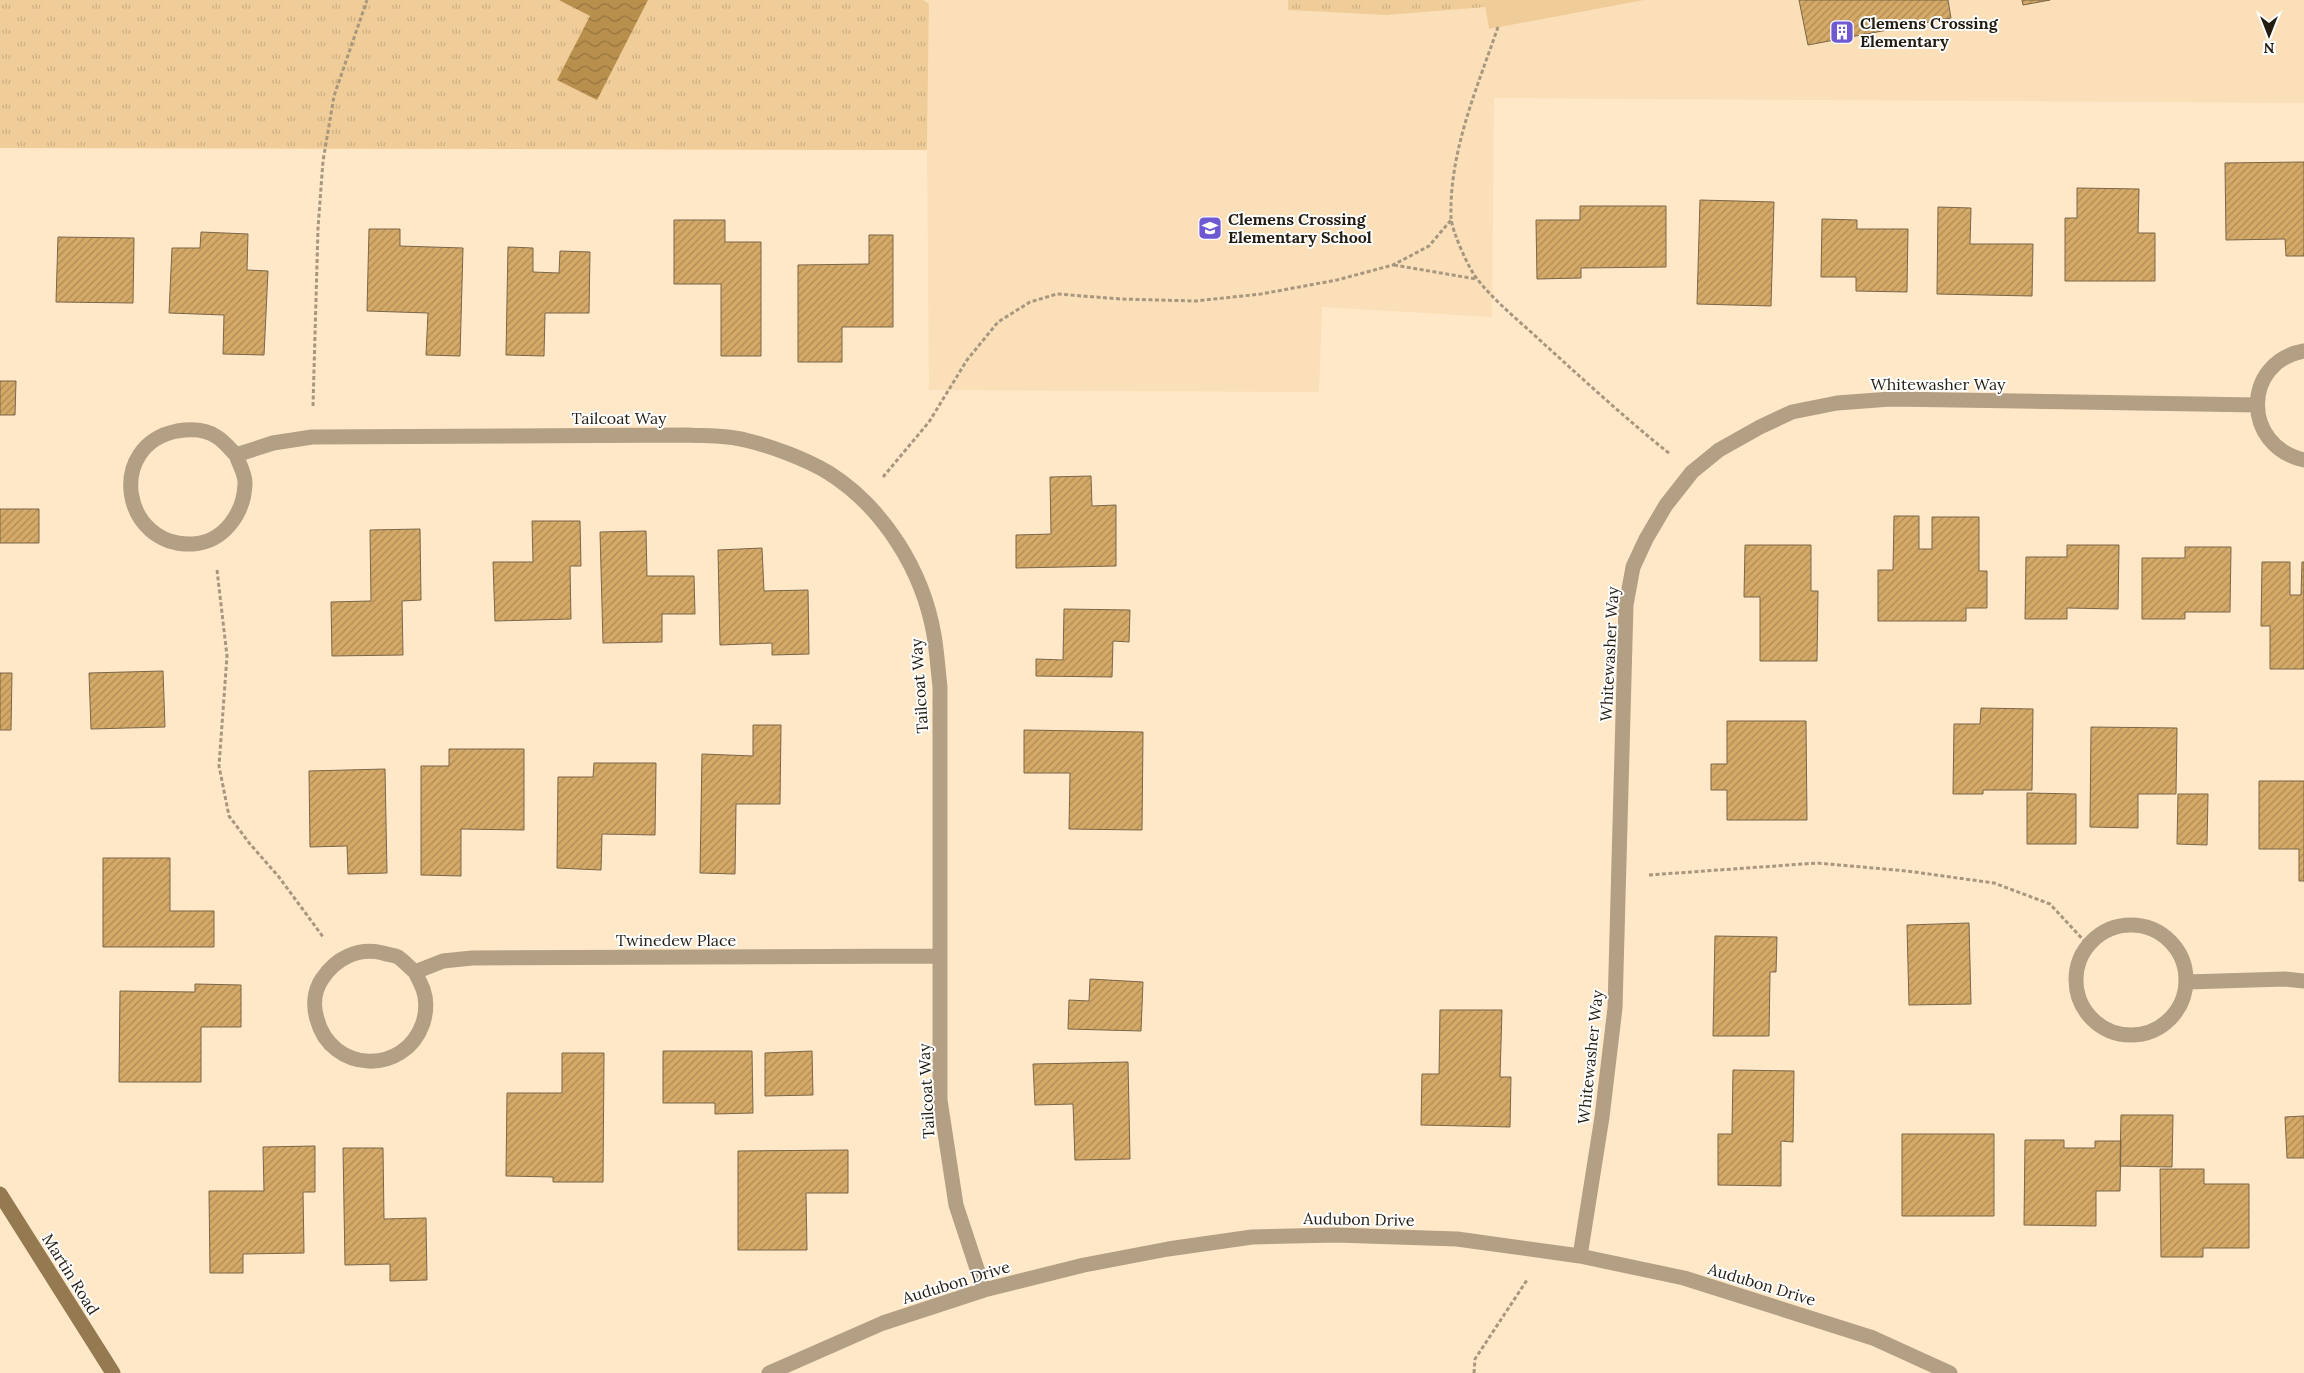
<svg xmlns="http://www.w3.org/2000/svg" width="2304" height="1373" viewBox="0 0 2304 1373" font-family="Lora,serif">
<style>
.built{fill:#fadfb8}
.grass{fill:url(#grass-tufts)}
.garden{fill:#f0cd98}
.water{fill:url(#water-waves)}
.building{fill:url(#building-hatch);stroke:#7a6649}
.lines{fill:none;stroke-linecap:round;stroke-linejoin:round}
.path{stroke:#a8977f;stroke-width:3;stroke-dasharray:4 2.5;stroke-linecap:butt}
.street{stroke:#b29f84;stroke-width:15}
.secondary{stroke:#957950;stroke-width:15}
.labels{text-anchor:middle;stroke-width:4;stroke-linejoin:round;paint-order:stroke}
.poi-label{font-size:16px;font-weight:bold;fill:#241c10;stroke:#fff;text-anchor:start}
.street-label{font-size:16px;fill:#241c10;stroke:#fff}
</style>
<defs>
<pattern id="grass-tufts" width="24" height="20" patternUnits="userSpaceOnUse" patternTransform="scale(1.25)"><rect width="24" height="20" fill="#f0cd98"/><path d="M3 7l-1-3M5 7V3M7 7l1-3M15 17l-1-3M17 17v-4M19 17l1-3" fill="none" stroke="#ceaf82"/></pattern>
<pattern id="water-waves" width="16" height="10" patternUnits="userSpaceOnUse" patternTransform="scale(1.25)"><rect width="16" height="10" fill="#b98f4d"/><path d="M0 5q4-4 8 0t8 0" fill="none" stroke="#96743f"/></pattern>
<pattern id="building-hatch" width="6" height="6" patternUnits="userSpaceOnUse" patternTransform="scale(1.25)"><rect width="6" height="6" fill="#d5aa68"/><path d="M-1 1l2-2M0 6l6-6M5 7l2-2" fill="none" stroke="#ad8a54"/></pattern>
</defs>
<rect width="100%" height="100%" fill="#ffe8c8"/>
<path class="built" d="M923,0H2304V103L1494,98L1492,317L1322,307L1319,392L929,390L927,150L929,4Z"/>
<path class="grass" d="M0,0H923L929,4L927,150L0,148Z
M1288,0H1484L1486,7L1387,15L1288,10Z"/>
<path class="garden" d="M1484,0H1644L1489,29Z"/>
<path class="water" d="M559,0H648L597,100L557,80L590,16Z"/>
<path class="building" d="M1799,0H1948L1951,18L1808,45Z
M2022,0H2050L2023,5Z
M2304,162V256H2286L2285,239L2226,240L2225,163Z
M2077,188L2139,189L2138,233H2155V281H2065V218H2077Z
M1700,200L1774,202L1771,306L1697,304Z
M1580,206H1666V267L1581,268V278L1537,279L1536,220H1580Z
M1938,207L1971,208L1970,244H2033L2032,296L1937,294Z
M1822,219L1857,220V229H1908L1907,292L1856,291V277H1821Z
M674,220H725V242H761V356H721V284H674Z
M369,229H400V246L463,248L460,356L426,355L428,313L367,311Z
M201,232L248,234L247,270L268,271L264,355L223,354L224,315L169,313L172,248H200Z
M869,235H893V327H842V362H798V265L869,264Z
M58,237L134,238L133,303L56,302Z
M508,247L533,248V272L559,273L560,251L590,252L589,313H545L544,356L506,355Z
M0,381H16L15,415H0Z
M1091,476L1092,506L1116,505V566L1016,568V535L1051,534L1050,477Z
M0,509H39V543H0Z
M1894,516H1919V549H1932V517H1979V571H1987V608H1966V621H1878V570H1893Z
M532,521H580L581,566H570L571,619L495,621L493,562H533Z
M420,529L421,600L402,601L403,655L332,656L331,602L371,601L370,530Z
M646,531L647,576H694L695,614H662V642L603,643L600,532Z
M1745,545H1811V591H1818L1817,661H1760V597H1744Z
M2067,545H2119L2118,609L2067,608V619H2025L2026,557H2067Z
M2185,547H2231L2230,612H2185V619H2142V558H2185Z
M762,548L764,591L808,590L809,654L772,655V643L720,645L718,550Z
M2262,562H2290V595H2301L2302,562H2304V669H2270V626H2261Z
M1064,609L1130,610L1129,642L1113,641L1112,677L1036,676V659L1063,660Z
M163,671L165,727L91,729L89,673Z
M0,673H12L11,730H0Z
M1981,708L2033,709L2032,790H1983V794H1953L1954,724H1980Z
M1727,721H1806L1807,820H1727V790H1711V764H1727Z
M753,725H781L780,804H736L735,874L700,873L702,754L753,756Z
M2091,727L2177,728L2176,794H2138V828L2090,827Z
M1024,730L1143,732L1142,830L1069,829L1070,773H1024Z
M449,749H524V830L461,829V876L421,875V766H449Z
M594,763H656L655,835L602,834L601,870L557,868L558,777H593Z
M385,769L387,873L348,874L347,846L310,847L309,771Z
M2259,781H2304V881H2299V849H2259Z
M2027,793L2076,794V844H2027Z
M2178,794H2208L2207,845L2177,844Z
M103,858H170V911H214V947H103Z
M1969,923L1971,1004L1909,1005L1907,925Z
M1715,936L1777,937L1776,972H1770L1769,1036H1713Z
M1090,979L1143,982L1141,1031L1068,1029L1069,1000L1089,1001Z
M195,984L241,985V1027H201V1082H119L120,991L195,992Z
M1440,1010H1502L1500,1077H1511L1510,1127L1421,1125L1422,1074H1439Z
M663,1051H752L753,1113L715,1114V1103H663Z
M812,1051L813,1095L765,1096V1053Z
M562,1053H604L603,1182H553V1177L506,1176L507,1093H562Z
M1128,1062L1130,1159L1075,1160L1073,1104L1035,1105L1033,1064Z
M1733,1070L1794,1071L1793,1142L1781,1141V1186L1718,1185V1134H1732Z
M2121,1115H2173L2172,1167L2120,1166Z
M2304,1116V1158H2287L2285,1117Z
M1902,1134H1994V1216H1902Z
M2025,1140H2064V1148H2095V1141H2121L2120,1191H2096V1226L2024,1225Z
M315,1146V1192H303L304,1253L243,1254V1273H210L209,1191H264L263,1147Z
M343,1148H383L384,1219L426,1218L427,1280L390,1281V1264L345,1265Z
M848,1150V1193H806L807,1250H738V1151Z
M2160,1169H2204V1184H2249V1248H2203V1257H2161Z"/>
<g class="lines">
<path class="path" d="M1498,27C1477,88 1449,152 1451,218C1452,231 1469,270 1478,280C1497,304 1522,323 1544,344C1585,381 1626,419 1670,454
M1394,265L1476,279
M313,406L318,228L323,161L334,96L367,0
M883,477L929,422L967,360L998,322L1030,302L1057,294L1121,299L1195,301L1261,294L1337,280L1393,265L1429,246L1451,220
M217,570L227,656L219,766L229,816L250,844L279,877L323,937
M1649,875L1817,863L1907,871L1994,883L2050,904L2088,945
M1474,1373L1475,1359L1527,1280"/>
<path class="street" d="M2304,351C2242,362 2242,446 2304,460
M236,455C239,464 246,475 245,484C244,513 224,542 193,544C121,547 106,445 177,431C190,429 206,429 217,437C224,441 231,450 236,455L273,443L312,437L688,435C706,436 727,435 745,440C771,446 806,459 829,473C884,508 923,571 934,635C937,652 938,670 940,687V1100L956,1205L984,1290
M2076 980a55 55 0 1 1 110 0a55 55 0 1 1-110 0Z
M415,972C418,978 421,984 423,989C427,1000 426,1013 423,1023C405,1076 331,1073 317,1019C313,1006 314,991 322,979C336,958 358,947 383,953C388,955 394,955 398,957C404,961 410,968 415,972L443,961L472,958L940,956
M2187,982L2285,979L2304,981
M1580,1256L1602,1117L1615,1008L1626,605L1633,567L1646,539L1666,505L1692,472L1719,450L1760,427L1792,412L1837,403L1891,399L2257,405
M769,1373L883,1323L984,1290L1084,1265L1168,1249L1252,1237L1336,1235L1457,1239L1580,1256L1684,1278L1873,1338L1950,1373"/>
<path class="secondary" d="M0,1194L113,1373"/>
</g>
<defs>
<g id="building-square" transform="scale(1.25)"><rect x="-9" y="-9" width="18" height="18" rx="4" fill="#6e59d3" stroke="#fff"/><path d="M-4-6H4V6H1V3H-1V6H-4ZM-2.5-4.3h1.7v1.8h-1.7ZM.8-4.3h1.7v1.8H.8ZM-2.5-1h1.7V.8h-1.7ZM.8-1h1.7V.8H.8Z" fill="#fff"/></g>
<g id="school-square" transform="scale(1.25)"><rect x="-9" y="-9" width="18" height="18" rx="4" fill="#6e59d3" stroke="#fff"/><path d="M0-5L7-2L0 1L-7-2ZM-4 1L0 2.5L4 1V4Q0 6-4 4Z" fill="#fff"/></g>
</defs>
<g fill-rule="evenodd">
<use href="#building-square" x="1842" y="32"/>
<use href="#school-square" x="1210" y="228"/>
</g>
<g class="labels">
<g class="poi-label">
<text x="1860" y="29">Clemens Crossing<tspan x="1860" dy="18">Elementary</tspan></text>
<text x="1228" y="225">Clemens Crossing<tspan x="1228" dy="18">Elementary School</tspan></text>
</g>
<g class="street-label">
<text x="1938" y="390">Whitewasher Way</text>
<text x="619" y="424">Tailcoat Way</text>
<text transform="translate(1609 654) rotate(-87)" y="6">Whitewasher Way</text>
<text transform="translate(919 686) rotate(-94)" y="6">Tailcoat Way</text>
<text x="676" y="946">Twinedew Place</text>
<text transform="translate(1590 1057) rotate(-84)" y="6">Whitewasher Way</text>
<text transform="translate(926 1091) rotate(-93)" y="6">Tailcoat Way</text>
<text transform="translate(1359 1219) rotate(1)" y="6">Audubon Drive</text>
<text transform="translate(71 1274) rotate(58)" y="6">Martin Road</text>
<text transform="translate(956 1282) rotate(-17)" y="6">Audubon Drive</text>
<text transform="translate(1762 1284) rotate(17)" y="6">Audubon Drive</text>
</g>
</g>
<g transform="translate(2269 35) rotate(180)" stroke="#ffffff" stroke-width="4" paint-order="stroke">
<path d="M0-4L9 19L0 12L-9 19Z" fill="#241c10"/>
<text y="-8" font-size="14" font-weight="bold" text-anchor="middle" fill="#241c10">N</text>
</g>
</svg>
